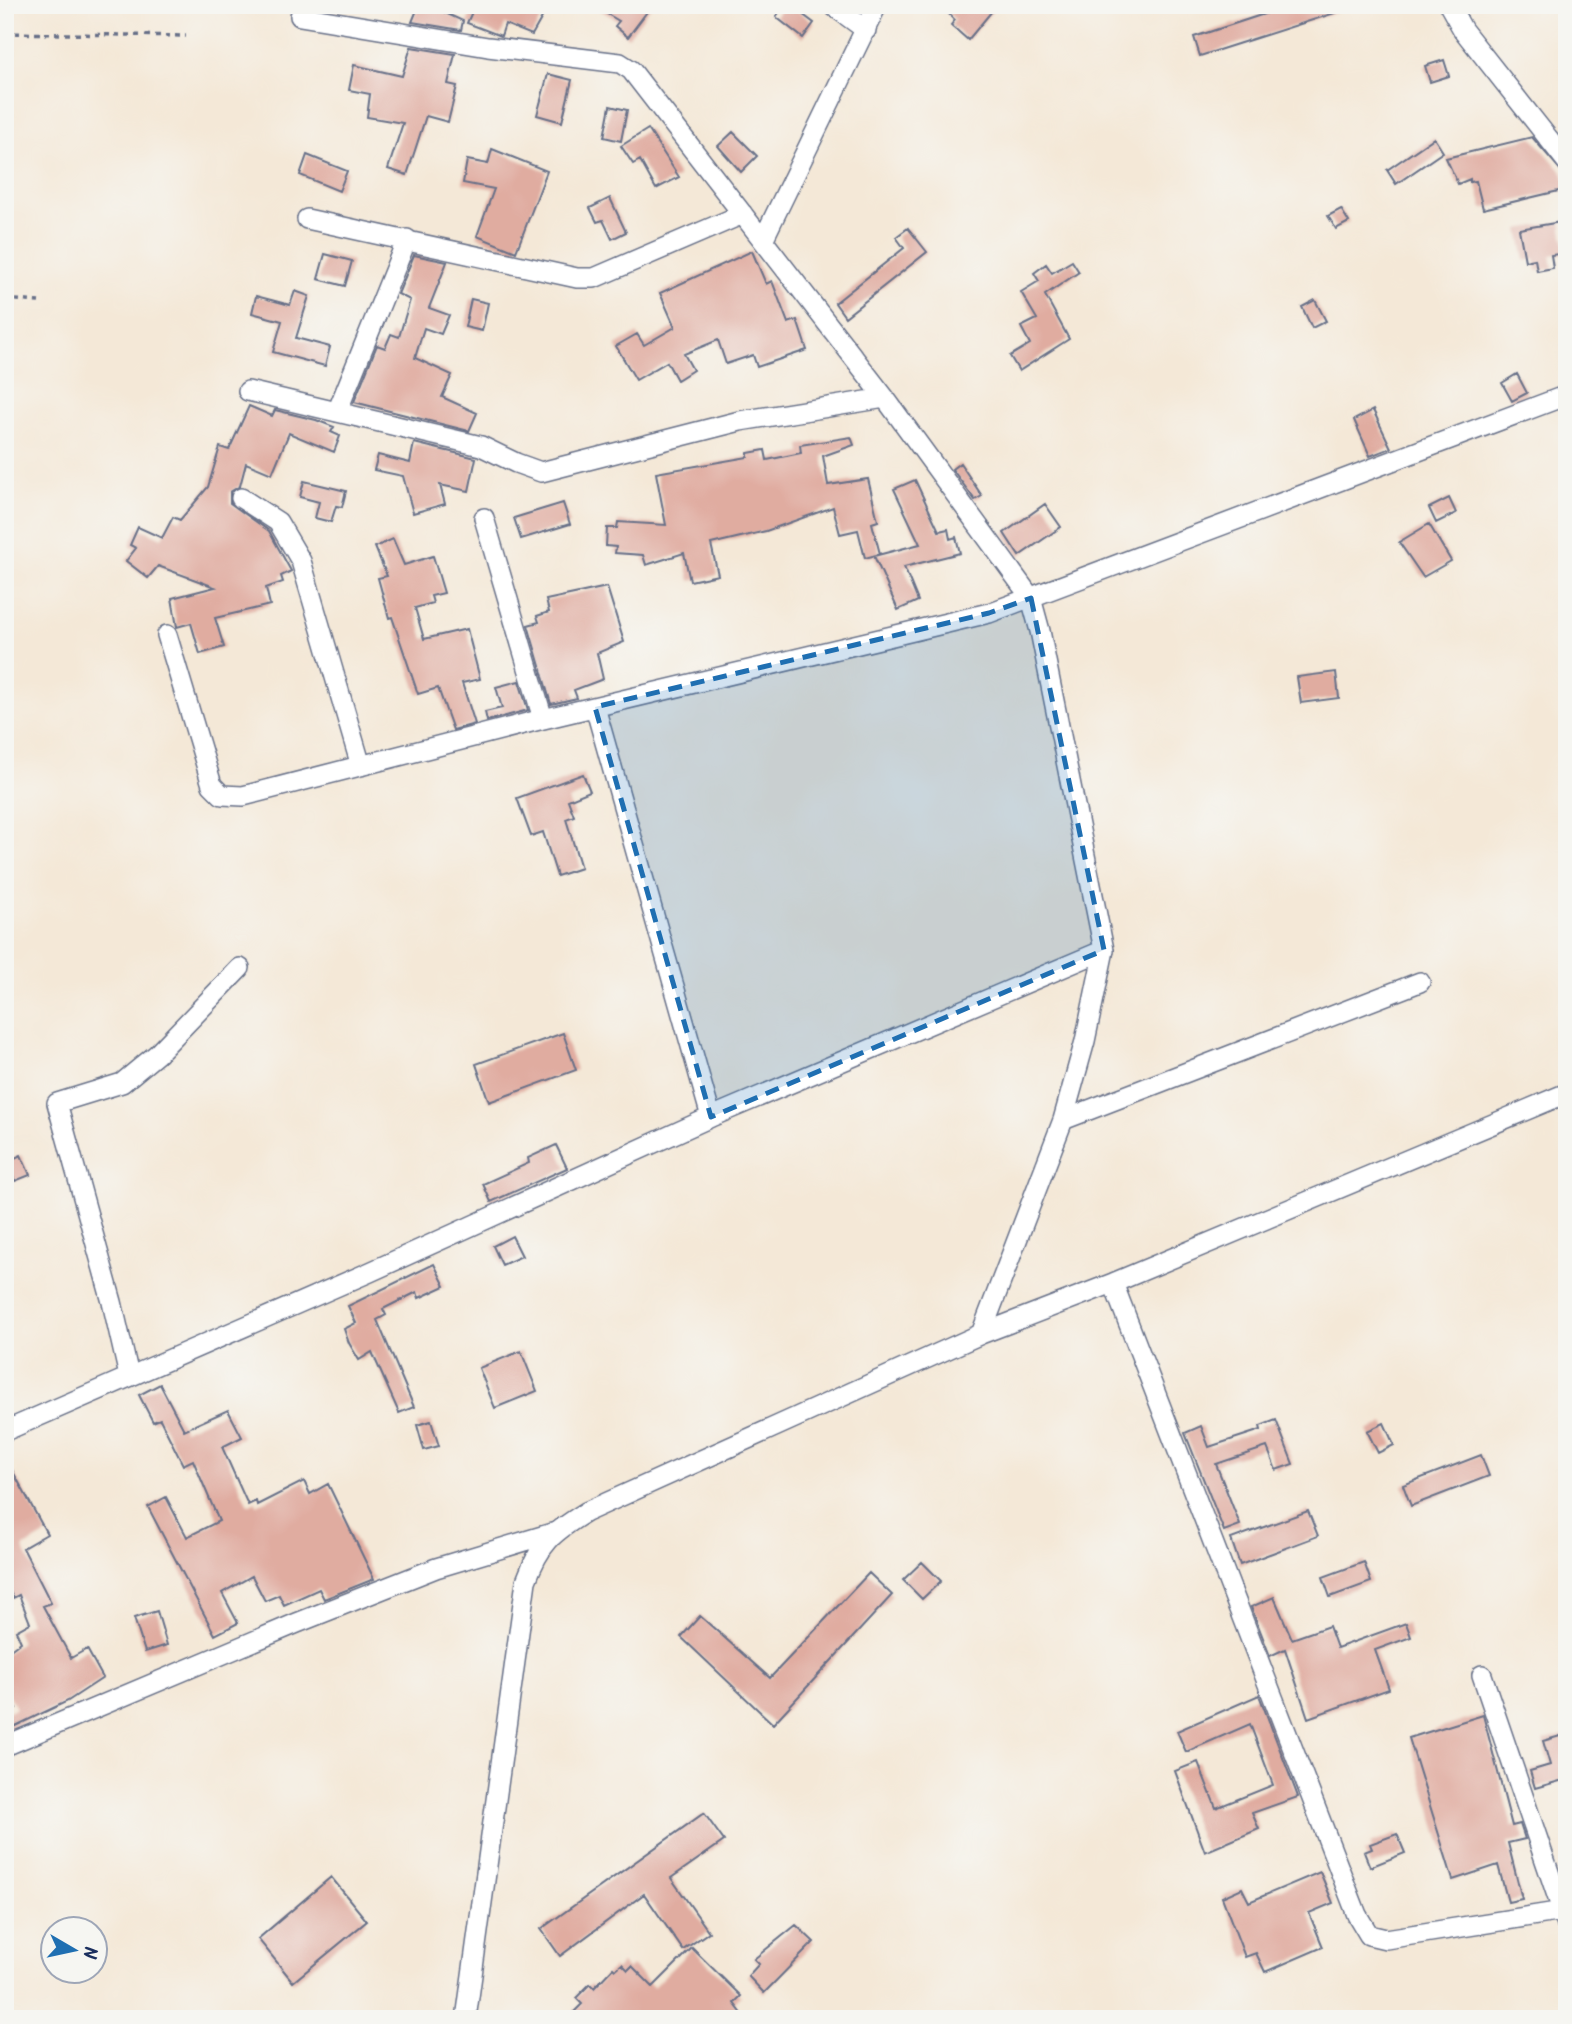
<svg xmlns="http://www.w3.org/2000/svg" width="1572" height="2024" viewBox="0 0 1572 2024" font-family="Kalam,sans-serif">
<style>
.building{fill:#e0aca0}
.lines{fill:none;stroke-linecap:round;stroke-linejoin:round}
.minor-casing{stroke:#677088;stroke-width:22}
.path{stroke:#677088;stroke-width:3.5;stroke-dasharray:5 5;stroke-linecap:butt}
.minor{stroke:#fff;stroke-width:19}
.marked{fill:#1f6fb2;fill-opacity:0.2;stroke:#1f6fb2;stroke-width:5;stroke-dasharray:14 9;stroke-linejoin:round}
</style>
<rect width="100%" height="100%" fill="#f6f6f2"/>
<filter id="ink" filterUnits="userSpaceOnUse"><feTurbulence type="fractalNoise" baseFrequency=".0143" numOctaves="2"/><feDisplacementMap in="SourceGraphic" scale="14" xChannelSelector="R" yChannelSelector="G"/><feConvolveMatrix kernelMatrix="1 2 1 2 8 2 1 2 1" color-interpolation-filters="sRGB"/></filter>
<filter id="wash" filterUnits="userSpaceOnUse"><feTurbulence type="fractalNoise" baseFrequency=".00686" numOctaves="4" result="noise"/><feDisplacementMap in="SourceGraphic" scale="28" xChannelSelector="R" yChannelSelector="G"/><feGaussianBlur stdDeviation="1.57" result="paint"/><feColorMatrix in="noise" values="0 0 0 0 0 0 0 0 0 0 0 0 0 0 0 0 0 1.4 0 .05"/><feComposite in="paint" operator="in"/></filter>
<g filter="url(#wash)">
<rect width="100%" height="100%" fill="#f4e8d7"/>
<g id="blocks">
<path class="building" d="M419,5H435L434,8L463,21L461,30L412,22Z
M475,5H549L532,35L505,24L501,36L467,23Z
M592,5H652L628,37L615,26L619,21Z
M784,5H790L814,23L803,38L776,17Z
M940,5H997L968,40L951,25L955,20Z
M1292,5H1346L1347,9L1200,56L1194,37Z
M411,47L455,54L448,84L457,86L448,122L426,116L407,175L388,169L403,123L367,117L370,94L349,90L354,65L402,76Z
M1444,60L1449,76L1430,82L1425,66Z
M548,74L572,80L562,122L537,115Z
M610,106L627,110L621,141L604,137Z
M648,129L679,177L656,189L640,160L633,164L621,146Z
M733,132L757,156L741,172L718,146Z
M1532,137L1564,174L1567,189L1483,209L1476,181L1470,182V179L1458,184L1446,158Z
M1434,138L1443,152L1396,184L1387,170Z
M492,149L547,171L516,252L477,236L494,189L463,183L467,160L488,164Z
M307,155L347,171L339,191L300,175Z
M610,198L626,232L612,239L603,220L597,222L590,208Z
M1341,209L1349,222L1336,229L1328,216Z
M1561,222L1566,253L1551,255L1553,268L1537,271L1535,259L1525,261L1519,229Z
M908,228L927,252L845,317L835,303L904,248L896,237Z
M752,251L766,284L772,281L788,323L797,320L807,350L757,367L753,355L726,364L718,340L684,354L693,370L677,380L667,362L636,380L616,346L637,334L644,345L675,327L660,293Z
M325,254L352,261L345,286L318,279Z
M414,255L447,262L429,308L449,315L441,334L424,328L415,358L452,375L442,397L477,413L469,431L354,402L377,345L385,348L391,334L399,337L410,300L398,294Z
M1072,261L1079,272L1045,295L1069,339L1019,371L1010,356L1030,344L1021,327L1037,319L1021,292L1039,281L1034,273L1046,264L1052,273Z
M295,291L309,296L296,338L330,347L325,366L273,352L282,321L252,313L256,296L290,305Z
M471,299L488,303L482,331L465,327Z
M1315,300L1326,321L1312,328L1302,307Z
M1517,374L1527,393L1512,401L1502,383Z
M249,406L272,416L275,410L316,420L334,427L331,432L340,436L334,452L289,433L272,474L246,463L240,486L230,492V503L269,531L291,571L281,576L283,582L266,588L270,605L215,618L224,647L200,654L191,623L177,627L172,598L215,587L158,566L148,578L126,561L136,548L130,545L138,527L162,538L173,517L180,520L208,487L220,447L229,450Z
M1373,410L1391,448L1370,456L1354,420Z
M851,437L854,445L823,456L828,485L868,479L878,521L872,523L880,554L865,558L858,530L840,534L833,507L766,531L711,544L718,575L690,581L684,553L646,565L643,555L615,553L616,547L606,546L607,528H617L618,522L666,525L656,473L748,457V453L765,450L767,460L801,453L800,445Z
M414,443L476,458L469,491L440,485L445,504L413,513L403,476L374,470L378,455L410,463Z
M960,463L982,496L975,500L952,469Z
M915,480L939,531L948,529L950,539L956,537L960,553L904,567L918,601L898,610L874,556L920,544L894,489Z
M304,481L346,491L342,507L336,506L331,522L315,518L319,502L300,497Z
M1449,498L1456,513L1436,523L1429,508Z
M563,503L570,524L521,539L514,518Z
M1045,504L1061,527L1019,556L1004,533Z
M1429,524L1451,561L1423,577L1399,542Z
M393,539L404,565L433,556L444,593L431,596L433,603L415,608L424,639L467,629L480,679L462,683L475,724L453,730L438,688L418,694L392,617L389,618L378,578L387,576L375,547Z
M607,587L624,642L597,653L603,679L574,690L577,698L551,704L528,625L539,622L537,616L549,612L546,600Z
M1336,672L1339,698L1301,703L1297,677Z
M519,681L528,710L487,721L485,712L502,708L496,687Z
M583,774L590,791L568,800L574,816L566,819L581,868L557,876L543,832L531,836L517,798Z
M563,1033L576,1070L489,1102L476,1064Z
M556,1145L567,1168L491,1202L483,1184L529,1163L528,1158Z
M21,1155L30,1175L15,1181L6,1162Z
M512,1236L522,1256L502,1265L493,1246Z
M434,1264L445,1286L419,1298L417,1292L383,1309L386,1315L377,1320L414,1407L399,1413L372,1352L359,1360L349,1343L344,1329L356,1323L348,1306Z
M521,1351L537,1391L495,1408L479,1368Z
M160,1384L184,1430L228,1410L242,1437L222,1447L248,1505L256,1501L257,1505L304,1481L310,1494L328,1484L374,1579L324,1599L319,1589L284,1605L279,1595L265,1601L252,1576L222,1593L238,1623L215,1635L148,1507L166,1497L187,1537L219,1521L193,1460L183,1465L160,1419L153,1422L139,1395Z
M1276,1420L1293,1464L1276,1470L1267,1447L1216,1464L1240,1525L1224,1531L1185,1433L1201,1426L1209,1447L1261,1430L1260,1426Z
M431,1421L439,1446L424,1450L417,1425Z
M1384,1423L1394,1445L1378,1453L1367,1431Z
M1481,1455L1489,1476L1411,1506L1403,1485Z
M5,1457L47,1534L23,1548L51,1603L43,1606L71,1658L87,1649L103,1678L68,1701L5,1731V1713L16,1708L5,1688V1654L21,1642L16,1631L30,1623L19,1595L13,1598L5,1582Z
M1308,1511L1318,1536L1240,1565L1231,1539Z
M922,1562L941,1581L922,1599L903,1580Z
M1364,1562L1371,1582L1330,1597L1323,1577Z
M869,1573L892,1595L773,1724L681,1637L700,1616L770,1678Z
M1274,1597L1292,1639L1329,1626L1337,1648L1406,1623L1411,1637L1375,1650L1389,1689L1308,1718L1285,1649L1270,1656L1251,1607Z
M157,1611L167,1645L145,1652L134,1618Z
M1259,1695L1298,1797L1252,1813L1259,1829L1205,1852L1175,1771L1198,1762L1216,1808L1273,1785L1250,1724L1186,1752L1177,1731Z
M1483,1715L1512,1826L1520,1824L1525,1839L1508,1843L1522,1899L1508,1902L1498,1865L1453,1880L1409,1738Z
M1567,1734V1779L1535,1788L1530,1771L1550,1765L1543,1741Z
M704,1813L724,1841L671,1878L709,1932L683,1950L644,1894L560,1956L541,1929Z
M1397,1834L1405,1853L1370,1867L1364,1852L1372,1849L1370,1844Z
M1320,1872L1333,1903L1309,1913L1323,1947L1265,1972L1256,1953L1245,1957L1222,1897L1242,1888L1249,1902Z
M331,1877L367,1921L293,1982L258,1939Z
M796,1925L814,1942L764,1993L748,1976L759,1964L754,1959Z
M692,1948L741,1996L734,2003L746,2019H567L582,2004L576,1998L590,1984L594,1988L613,1968L615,1970L622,1964L628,1970L632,1966L653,1987Z"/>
</g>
</g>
<g filter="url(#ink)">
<use href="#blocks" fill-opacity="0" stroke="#677088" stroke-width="2"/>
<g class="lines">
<g class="minor-casing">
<path id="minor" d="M832,5L866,30
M1449,5L1463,30L1567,162
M300,16L488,47L620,63L631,70L885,398L1031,598L1040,631L1104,950L1085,1041L1063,1120L981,1334
M307,219L577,278H594L743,214
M763,240L877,5
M248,391L481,446L516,463L541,472L740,421L885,398
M337,412L407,239
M241,498L278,522L301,561L361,766
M484,518L543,719
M167,635L212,785L222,795L243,796L543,719L989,613L1567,395
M595,707L711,1117
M1063,1120L1420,982
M1113,1283L1357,1915L1369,1935L1386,1939L1563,1911
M129,1376L112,1302L57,1103L122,1083L157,1054L240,968
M5,1431L370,1272L711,1117L1104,950
M1482,1675L1567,1925
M5,1746L297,1623L436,1568L552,1533
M466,2019L526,1581C540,1543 552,1533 586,1512L981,1334L1113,1283L1567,1093"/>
</g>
<path class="path" d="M5,33L186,36
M5,299L39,302"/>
<use href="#minor" class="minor"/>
</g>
</g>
<path class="marked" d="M1031,598L1104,950L711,1117L595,707L989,613Z"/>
<rect width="1572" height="2024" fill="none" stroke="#f6f6f2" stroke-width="28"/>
<g transform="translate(74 1950) rotate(99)"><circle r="33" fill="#f6f6f2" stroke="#9ea6b7" stroke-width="2"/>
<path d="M0-5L12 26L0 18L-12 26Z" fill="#1f6fb2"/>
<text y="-10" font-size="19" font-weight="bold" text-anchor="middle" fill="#1b2f5e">N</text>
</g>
</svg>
